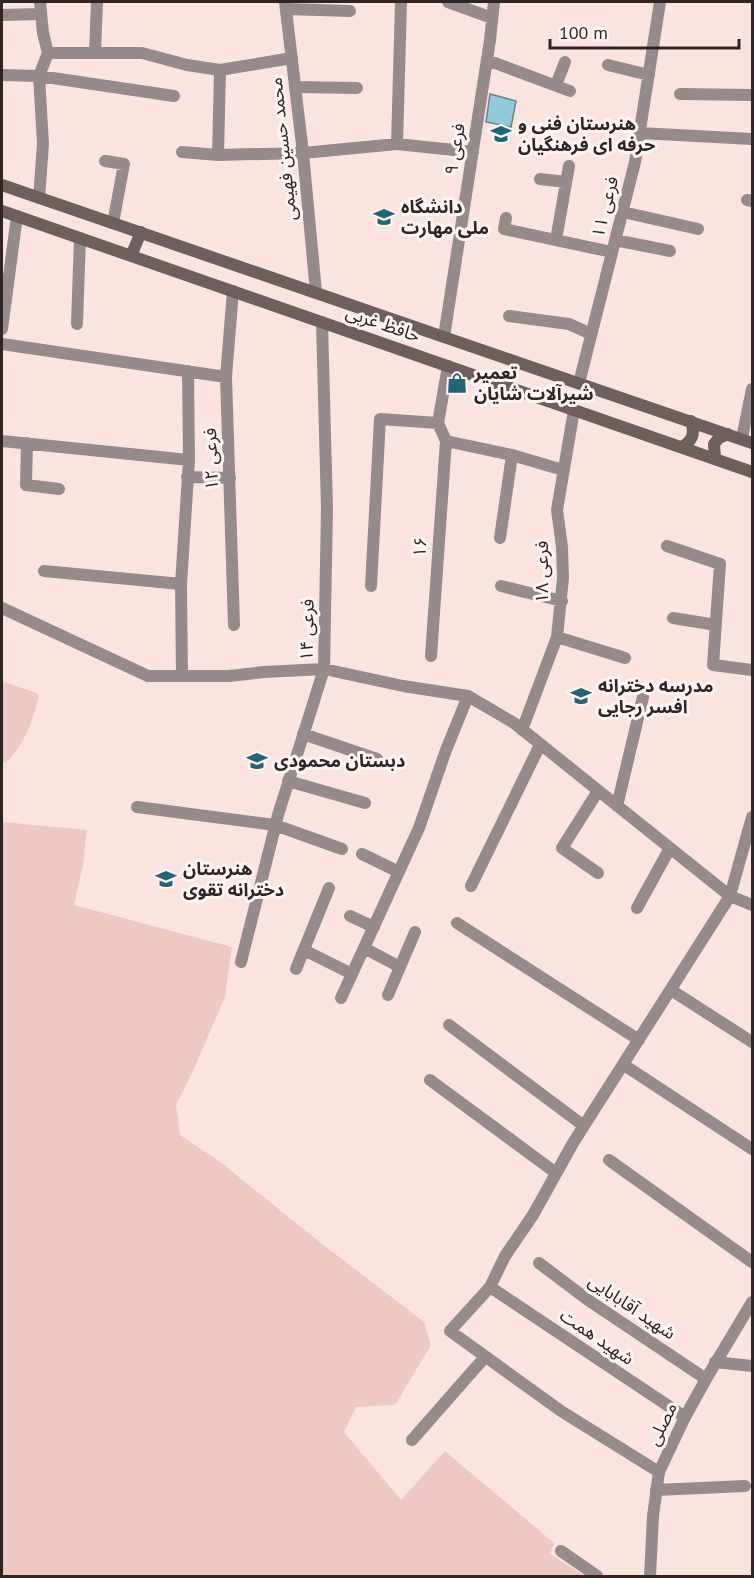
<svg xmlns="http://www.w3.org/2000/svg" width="754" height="1578" viewBox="0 0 754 1578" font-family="'PT Sans','Noto Sans Arabic',sans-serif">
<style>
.green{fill:#eec9c3}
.building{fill:#90cadb;stroke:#6d8288;stroke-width:1.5}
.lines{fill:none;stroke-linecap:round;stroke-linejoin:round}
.minor{stroke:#958b8a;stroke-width:12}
.tertiary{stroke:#958b8a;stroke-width:12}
.secondary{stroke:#6d5f5d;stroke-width:12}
.labels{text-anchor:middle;stroke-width:6;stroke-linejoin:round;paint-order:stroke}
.poi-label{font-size:18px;font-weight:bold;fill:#2e2524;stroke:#fef4f3;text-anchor:start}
.street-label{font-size:18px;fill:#2e2524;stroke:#fef4f3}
</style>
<rect width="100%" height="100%" fill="#fbe4e0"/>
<path class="green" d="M2,681L39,694C36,714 21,755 2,764Z
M2,822L87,830L83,865L74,905L232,947L225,997L192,1073L176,1105L180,1135L219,1161L321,1243L424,1322L431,1345L395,1405L356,1407L344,1432L401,1500L445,1451L554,1543L550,1554L585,1576H2Z"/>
<path class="building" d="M490,94L516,101L511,127L486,122Z"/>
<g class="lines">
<path class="minor" d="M448,2L492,18
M286,9L350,11
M2,15L41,14
M48,53H142L187,65L220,70L292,58
M95,53L97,2
M487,60L570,91
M608,65L649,75
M2,75L39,76L174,96
M556,85L565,62
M295,87L357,88
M680,94L752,95
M640,133L752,139
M397,144L401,2
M182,152L218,155L303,153L397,144L473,152
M218,155L220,70
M105,161L124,164L113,223
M540,179L566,182
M39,198L43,144L39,76L48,53L43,33L40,2
M747,200L752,201
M623,212L698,229
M506,218L504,229L612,252
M556,240L569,166
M615,240L670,251
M233,291L226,377L234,625
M509,316L569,324L591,334
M77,324L80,238
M2,329L17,216
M444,337L490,40L494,2
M2,344L226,377
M448,366L438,423L446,441L512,455L563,470
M579,383L635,162L660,2
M742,438L752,389
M2,441L189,460
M27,443L26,485L59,489
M187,477L230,478
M500,538L512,455
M667,546L720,564L713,665L752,670
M44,571L181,584
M371,586L380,419L438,423
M501,586L562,601
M2,608L148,676H229L264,672L324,669L403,686L468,696L514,723L730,896L752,905
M673,618L716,625
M557,637L625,658
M431,656L446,441
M182,676L181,584L189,460L188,371
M522,730L557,637L563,578L562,547L557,510L574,410
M303,734L377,759
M288,781L365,803
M598,791L562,848L598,873
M617,806L643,697
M137,807L275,825L342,849
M362,854L399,872
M471,886L540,745
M637,908L670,848
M350,916L374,927
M457,923L639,1040
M364,948L400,967
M304,950L352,974
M241,962L278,815L324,669L327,509L322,322
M296,969L329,888
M671,990L752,1042
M388,995L415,932
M341,998L419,828L446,750L468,696
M449,1025L584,1126
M624,1065L752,1149
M430,1080L556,1173
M609,1160L752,1262
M539,1263L588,1300L706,1379
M490,1287L685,1417
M715,1362L752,1366
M412,1440L485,1357
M659,1472L561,1411L450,1331L490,1287L505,1256L533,1215L573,1143L730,896L752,817
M656,1490L745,1486
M561,1551L597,1576"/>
<path class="tertiary" d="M285,2L303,153L316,292
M650,1576L653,1516L659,1472L685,1417L706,1379L752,1302"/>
<path class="secondary" d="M2,185L752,443
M2,211L752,472
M131,256L141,232
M682,447C693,440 695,434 691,421
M715,459L714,444L719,438L728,434"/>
</g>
<defs>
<g id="school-bare" transform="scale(1.62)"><path d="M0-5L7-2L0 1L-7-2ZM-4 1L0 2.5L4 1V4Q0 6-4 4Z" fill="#216677" stroke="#fef4f3" stroke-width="2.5" paint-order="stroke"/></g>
<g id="university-bare" transform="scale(1.62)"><path d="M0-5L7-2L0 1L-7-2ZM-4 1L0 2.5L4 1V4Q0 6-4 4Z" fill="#216677" stroke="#fef4f3" stroke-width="2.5" paint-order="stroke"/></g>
<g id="shop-bare" transform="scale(1.62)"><path d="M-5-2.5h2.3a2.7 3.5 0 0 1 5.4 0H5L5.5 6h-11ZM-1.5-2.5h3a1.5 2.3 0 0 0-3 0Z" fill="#216677" stroke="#fef4f3" stroke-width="2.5" paint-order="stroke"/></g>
</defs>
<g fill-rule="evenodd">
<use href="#school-bare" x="501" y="134"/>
<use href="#university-bare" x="384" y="217"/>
<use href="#shop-bare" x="457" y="383"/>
<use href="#school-bare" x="581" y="696"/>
<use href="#school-bare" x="257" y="761"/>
<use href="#school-bare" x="166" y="879"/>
</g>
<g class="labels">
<g class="poi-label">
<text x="518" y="130">هنرستان فنی و<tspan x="518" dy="21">حرفه ای فرهنگیان</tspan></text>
<text x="401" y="213">دانشگاه<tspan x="401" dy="21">ملی مهارت</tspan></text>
<text x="474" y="379">تعمیر<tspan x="474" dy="21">شیرآلات شایان</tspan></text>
<text x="598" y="692">مدرسه دخترانه<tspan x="598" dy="21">افسر رجایی</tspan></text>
<text x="274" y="767">دبستان محمودی</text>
<text x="183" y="875">هنرستان<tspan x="183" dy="21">دخترانه تقوی</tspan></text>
</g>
<g class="street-label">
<text transform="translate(283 149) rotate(-96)" y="6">محمد حسین فهیمی</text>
<text transform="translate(455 149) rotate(-81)" y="6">فرعی ۹</text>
<text transform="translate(605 207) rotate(-76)" y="6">فرعی ۱۱</text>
<text transform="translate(383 324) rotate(19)" y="6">حافظ غربی</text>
<text transform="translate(211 459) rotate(-92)" y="6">فرعی ۱۲</text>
<text transform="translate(420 547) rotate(-86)" y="6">۱۶</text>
<text transform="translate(542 572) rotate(-90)" y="6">فرعی ۱۸</text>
<text transform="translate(307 630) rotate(-89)" y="6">فرعی ۱۴</text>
<text transform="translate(632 1307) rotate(34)" y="6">شهید آقابابایی</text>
<text transform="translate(597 1337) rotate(34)" y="6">شهید همت</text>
<text transform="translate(662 1424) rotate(-64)" y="6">مصلی</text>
</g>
</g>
<rect width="754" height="1578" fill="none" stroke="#2e2524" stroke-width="6"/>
<path d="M550 39v9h189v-9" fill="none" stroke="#2e2524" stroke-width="3"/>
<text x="559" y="39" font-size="18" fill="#2e2524" stroke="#fef4f3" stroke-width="4.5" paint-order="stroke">100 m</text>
</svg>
